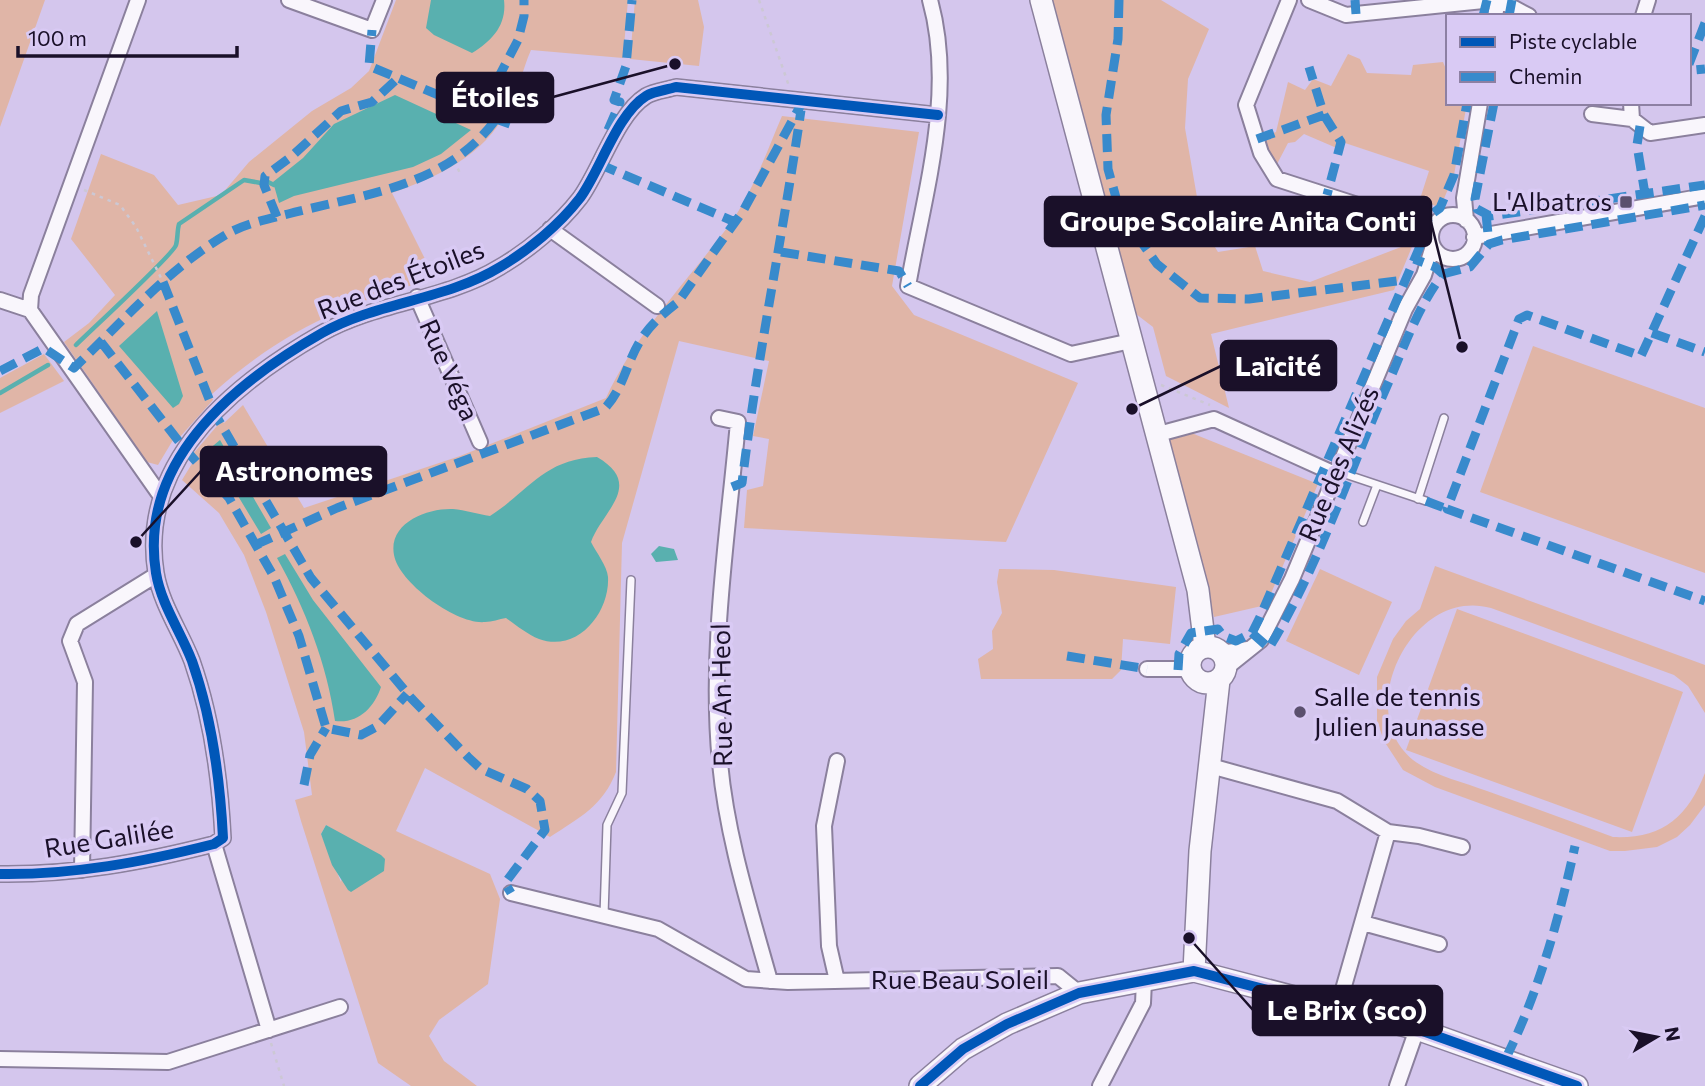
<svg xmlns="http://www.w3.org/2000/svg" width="1705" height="1086" viewBox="0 0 1705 1086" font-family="Commissioner,sans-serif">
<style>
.green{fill:#e0b5a7;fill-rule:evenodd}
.water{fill:#59b0af}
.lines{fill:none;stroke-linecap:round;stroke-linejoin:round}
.stream{stroke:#59b0af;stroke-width:4.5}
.lane-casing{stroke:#8b809d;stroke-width:10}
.street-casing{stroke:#8b809d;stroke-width:18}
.secondary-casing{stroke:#8b809d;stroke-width:24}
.path{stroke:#ccc8d4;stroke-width:2.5;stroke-dasharray:3.5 5;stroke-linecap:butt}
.lane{stroke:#f9f6fc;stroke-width:7}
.street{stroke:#f9f6fc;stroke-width:14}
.secondary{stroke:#f9f6fc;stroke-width:21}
.quiet{stroke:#388acc;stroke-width:9;stroke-dasharray:18 9;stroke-linecap:butt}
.cycleway-casing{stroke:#d9caf4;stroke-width:15}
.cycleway{stroke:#0057b8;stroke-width:10}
.poi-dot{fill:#5b506e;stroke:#d9caf4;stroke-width:2.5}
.labels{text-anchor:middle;stroke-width:7;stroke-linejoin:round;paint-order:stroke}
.poi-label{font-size:26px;fill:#1a1029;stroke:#d9caf4;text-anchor:end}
.street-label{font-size:26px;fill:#1a1029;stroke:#d9caf4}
.leader{fill:none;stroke:#1a1029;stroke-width:2.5}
.callout-dot{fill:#1a1029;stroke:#d9caf4;stroke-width:2.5}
.callout{fill:#1a1029;stroke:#1a1029;stroke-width:2.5}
.callout-label{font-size:28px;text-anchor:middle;font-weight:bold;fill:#fff}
</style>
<rect width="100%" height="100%" fill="#d4c6ed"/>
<path class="green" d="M0,0H45L0,127Z
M396,0H628L623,58L531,50C522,70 519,91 508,110C482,157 439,176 392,193L435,279C346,302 279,333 211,395L213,400L179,438L176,435L158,465L147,462L64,342L89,323L115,295L71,239L101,154L154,175L178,205L221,195L249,162L312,111L351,88L369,71Z
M635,0H698L704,27L699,66L630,59Z
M1052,0H1161L1209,29L1188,79L1185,128L1202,226L1218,252L1255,246L1263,271L1310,282L1414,242L1394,290L1211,334L1229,408L1166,376L1153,327L1136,314Z
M1348,54L1360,59L1367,73L1411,75L1413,65L1443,62L1448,74V103H1467L1454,175L1440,208L1420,199L1429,171L1342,142L1339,149L1304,134L1295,142L1288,143L1276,166L1263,137L1276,132L1288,82L1305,90L1313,79L1331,86Z
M782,116L919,132L892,286L914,315L1078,383L1006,542L744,528L747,490L763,486L769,439L753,436L769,361L679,341L622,543L616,772C603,806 579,818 550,837L425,768L396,831L490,874L500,899L488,984L439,1020L429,1036L444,1061L477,1086H411L378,1063L301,821L295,800L312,795L304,732L266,612L244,555L219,513L182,480L196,457L193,454L222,420L224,423L243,405L304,508L460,456L606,398C636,333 685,284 727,228C752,195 766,153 782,116ZM326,825L349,839L341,882L321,834Z
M1533,346L1705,408V573L1480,492Z
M44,354L64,381L0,413V378Z
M1184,430L1318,484L1266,605L1214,617L1169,438Z
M1435,566L1705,665V713L1688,686L1674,675L1491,608C1412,586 1352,711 1413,760C1434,776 1463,782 1487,791C1529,806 1571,821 1613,837C1662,839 1687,818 1705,773V805L1690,825L1677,837L1657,847L1625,851H1610L1435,787L1403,770L1384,741L1377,721V677L1393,639L1406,621L1420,609Z
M999,569L1054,570L1176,587L1170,644L1123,639L1121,670L1112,679H981L978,659L993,649L992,631L1002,613L997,582Z
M1320,569L1392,602L1359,675L1286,641Z
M1457,609L1683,692L1632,832L1406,750Z"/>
<path class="water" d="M431,0H504C507,25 492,41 472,53L434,35L426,28Z
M395,95L471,130L441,154L413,167L294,196L279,203L273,182L303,158L334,124Z
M157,311L183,396L179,404L173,408L119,346Z
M220,440L271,528L261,534L238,496L202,455Z
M597,457C645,485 602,511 591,542C596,552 607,566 608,577C610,612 578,653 539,639C527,634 516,625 506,618C499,619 492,622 485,622C457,625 399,583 394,555C388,523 427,508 453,509C465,510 478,514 490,516C530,490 544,459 597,457Z
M659,546L674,549L678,560L656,562L651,554Z
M285,554L313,600L381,687C374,708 358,724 335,721C327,664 305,608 277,558Z
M326,825L381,855L385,859L384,871L351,892L348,890L332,865L321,834Z"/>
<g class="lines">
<path class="stream" d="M268,182L274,185
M76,345C90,331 174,254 176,245C178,238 177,231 179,224L244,180L261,183
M0,393L48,365"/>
<g class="lane-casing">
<path id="lane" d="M1348,475L1426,501
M1418,499L1444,418
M1363,522L1377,485
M604,915L607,825L622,793L631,580"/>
</g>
<g class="street-casing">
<path id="street" d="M138,0L31,295L30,310L160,495
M289,0L372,30L384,0
M930,0C956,93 924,194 908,286L1071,354L1131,341
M1289,0L1246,105L1261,153L1277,179L1432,229
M1309,0L1346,15L1493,0
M1499,0L1529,16
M1495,16L1498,0
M1643,16L1648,0
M1631,103L1632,119L1650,133L1705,125
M1592,114L1632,119
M1431 237a22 22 0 1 1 44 0a22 22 0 1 1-44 0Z
M1466,220L1464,198L1480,103
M550,229L657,306
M1474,237L1705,196
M417,297L480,442
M0,300L30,310
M719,418L738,422C728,534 709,650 720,763C727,838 750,909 770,981
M1155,435L1214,419L1335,474
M1221,653L1248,649
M1226,668L1261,640L1292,579L1405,309L1424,275L1433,246
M1147,669H1191
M837,761L824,826L829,946L837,981
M1207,765L1337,801L1388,832L1338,1007
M1388,832L1419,836L1462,847
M214,844L269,1030
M82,870L85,682L70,641L77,624L156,575
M0,874C74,875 143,862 214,844L223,838C220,778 212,718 192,661C181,632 161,604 156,573C138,461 234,383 322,333C377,302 446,300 500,267C529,250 559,225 580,198C600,171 617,114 646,96C654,91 667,90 676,87L938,115
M511,893L658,929L746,979L788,982L1058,976L1079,993
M1363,923L1439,944
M0,1059L168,1062L340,1007
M1100,1086L1143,1003L1144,981
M1397,1086L1417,1029"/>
</g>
<g class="secondary-casing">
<path id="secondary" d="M1041,0L1198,590L1205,647
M1190 665a18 18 0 1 1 36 0a18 18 0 1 1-36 0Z
M1194,971L1200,851L1219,680
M920,1086L963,1049L1007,1024L1079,993L1194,971L1417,1029L1577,1086"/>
</g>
<path class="path" d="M759,0L789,86
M454,161L461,175
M84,190L120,205L136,227L163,282
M1161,385L1210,405
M271,1043L284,1086"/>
<use href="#lane" class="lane"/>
<use href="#street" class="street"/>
<use href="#secondary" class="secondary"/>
<path class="quiet" d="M1119,0L1118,39L1106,115L1108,169L1120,212L1157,264L1200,298L1249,299L1405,280
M1355,0L1356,14
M1483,16L1487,0
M1509,16L1512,0
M1705,23L1689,64L1695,70L1705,69
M1494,103L1475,199L1477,209L1490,216L1705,185
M1324,115L1341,142L1327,195
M510,124L496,119L495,84L518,40L524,16V0
M1640,126L1637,145L1645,194
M608,130L620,102L614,100L626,66L632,0
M1257,139L1324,115L1309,67
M599,164L735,222
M1486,214L1489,244
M1705,216L1641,356L1527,315L1519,319L1447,509L1705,601
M277,217L264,185L265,176L292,156L341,111L372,102L397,79
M781,252L899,271L908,286
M1443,274L1470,267L1489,244L1502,240L1705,205
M163,282L215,414L311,578L412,699L468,757L481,769L527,789L540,801L545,830L505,883L511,893
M1652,333L1705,352
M101,342L184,448L229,498L274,577L299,636L326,728L361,735L378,726L407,694
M0,371L44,348L74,368C122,322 169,268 227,234C244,224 268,219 288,214C364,194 447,187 496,119L369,66L372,30
M732,487L742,483C757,358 783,235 801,110
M1426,501L1447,509
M255,545L337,508L605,408C624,388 627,360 642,338C651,324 665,312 678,302L743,211L803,101
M1252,633L1269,648C1320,564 1350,469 1390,379C1405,344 1419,305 1443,274L1435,267L1414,259
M1067,656L1147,669
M1178,670L1179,654L1191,633L1218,629L1223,636L1236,641L1252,633L1260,617L1421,244L1429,216L1440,208L1454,175L1467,103
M304,785L310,755L326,728
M1506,1058C1539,991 1559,919 1575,846"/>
<g class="cycleway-casing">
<path id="cycleway" d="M0,874C74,875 143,862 214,844L223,838C220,778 212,718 192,661C181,632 161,604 156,573C138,461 234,383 322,333C377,302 446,300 500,267C529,250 559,225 580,198C600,171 617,114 646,96C654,91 667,90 676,87L938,115
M920,1086L963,1049L1007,1024L1079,993L1194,971L1417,1029L1577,1086"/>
</g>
<use href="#cycleway" class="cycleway"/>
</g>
<g class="poi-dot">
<rect x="1619" y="195" width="14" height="14" rx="3.5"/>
<circle cx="1300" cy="712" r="7"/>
</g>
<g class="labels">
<g class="poi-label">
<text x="1612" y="211">L'Albatros</text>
<text x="1314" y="706" text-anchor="start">Salle de tennis<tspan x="1314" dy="30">Julien Jaunasse</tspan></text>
</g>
<g class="street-label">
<text transform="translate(401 280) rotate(-21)" y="9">Rue des Étoiles</text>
<text transform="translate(449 370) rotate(66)" y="9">Rue Véga</text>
<text transform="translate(1339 464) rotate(-67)" y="9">Rue des Alizés</text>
<text transform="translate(722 695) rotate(-91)" y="9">Rue An Heol</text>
<text transform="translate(109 839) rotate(-9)" y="9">Rue Galilée</text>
<text x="960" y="989">Rue Beau Soleil</text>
</g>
</g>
<path class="leader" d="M675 64L553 97M1462 347L1431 222M1132 409L1221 366M136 542L201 471M1189 938L1253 1010"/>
<g class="callout-dot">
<circle cx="675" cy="64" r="7"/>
<circle cx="1462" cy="347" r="7"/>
<circle cx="1132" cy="409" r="7"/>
<circle cx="136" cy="542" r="7"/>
<circle cx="1189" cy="938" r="7"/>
</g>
<g class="callout">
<rect x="437" y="73" width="116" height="49" rx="7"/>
<rect x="1045" y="197" width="386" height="49" rx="7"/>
<rect x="1221" y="341" width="115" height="49" rx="7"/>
<rect x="201" y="447" width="185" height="49" rx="7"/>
<rect x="1253" y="986" width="189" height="49" rx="7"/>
</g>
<g class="callout-label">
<text x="495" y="107">Étoiles</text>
<text x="1238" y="231">Groupe Scolaire Anita Conti</text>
<text x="1278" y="376">Laïcité</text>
<text x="294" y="481">Astronomes</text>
<text x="1347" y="1020">Le Brix (sco)</text>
</g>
<rect x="1446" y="14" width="245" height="91" fill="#d9caf4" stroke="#8d80a3" stroke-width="2"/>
<rect x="1460" y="37" width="35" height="10" fill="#0057b8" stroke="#8d80a3" stroke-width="2"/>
<text x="1509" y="49" font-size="21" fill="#1a1029">Piste cyclable</text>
<rect x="1460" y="72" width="35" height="10" fill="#388acc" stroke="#8d80a3" stroke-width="2"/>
<text x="1509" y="84" font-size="21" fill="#1a1029">Chemin</text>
<g transform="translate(1656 1037) rotate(80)" stroke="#d9caf4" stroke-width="5" paint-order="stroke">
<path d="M0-5L12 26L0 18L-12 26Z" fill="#1a1029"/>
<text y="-10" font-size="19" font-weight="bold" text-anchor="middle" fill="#1a1029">N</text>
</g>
<path d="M18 46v10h219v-10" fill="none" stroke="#1a1029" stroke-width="3.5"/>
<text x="28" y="46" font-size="21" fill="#1a1029" stroke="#d9caf4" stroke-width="5" paint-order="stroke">100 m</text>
</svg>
